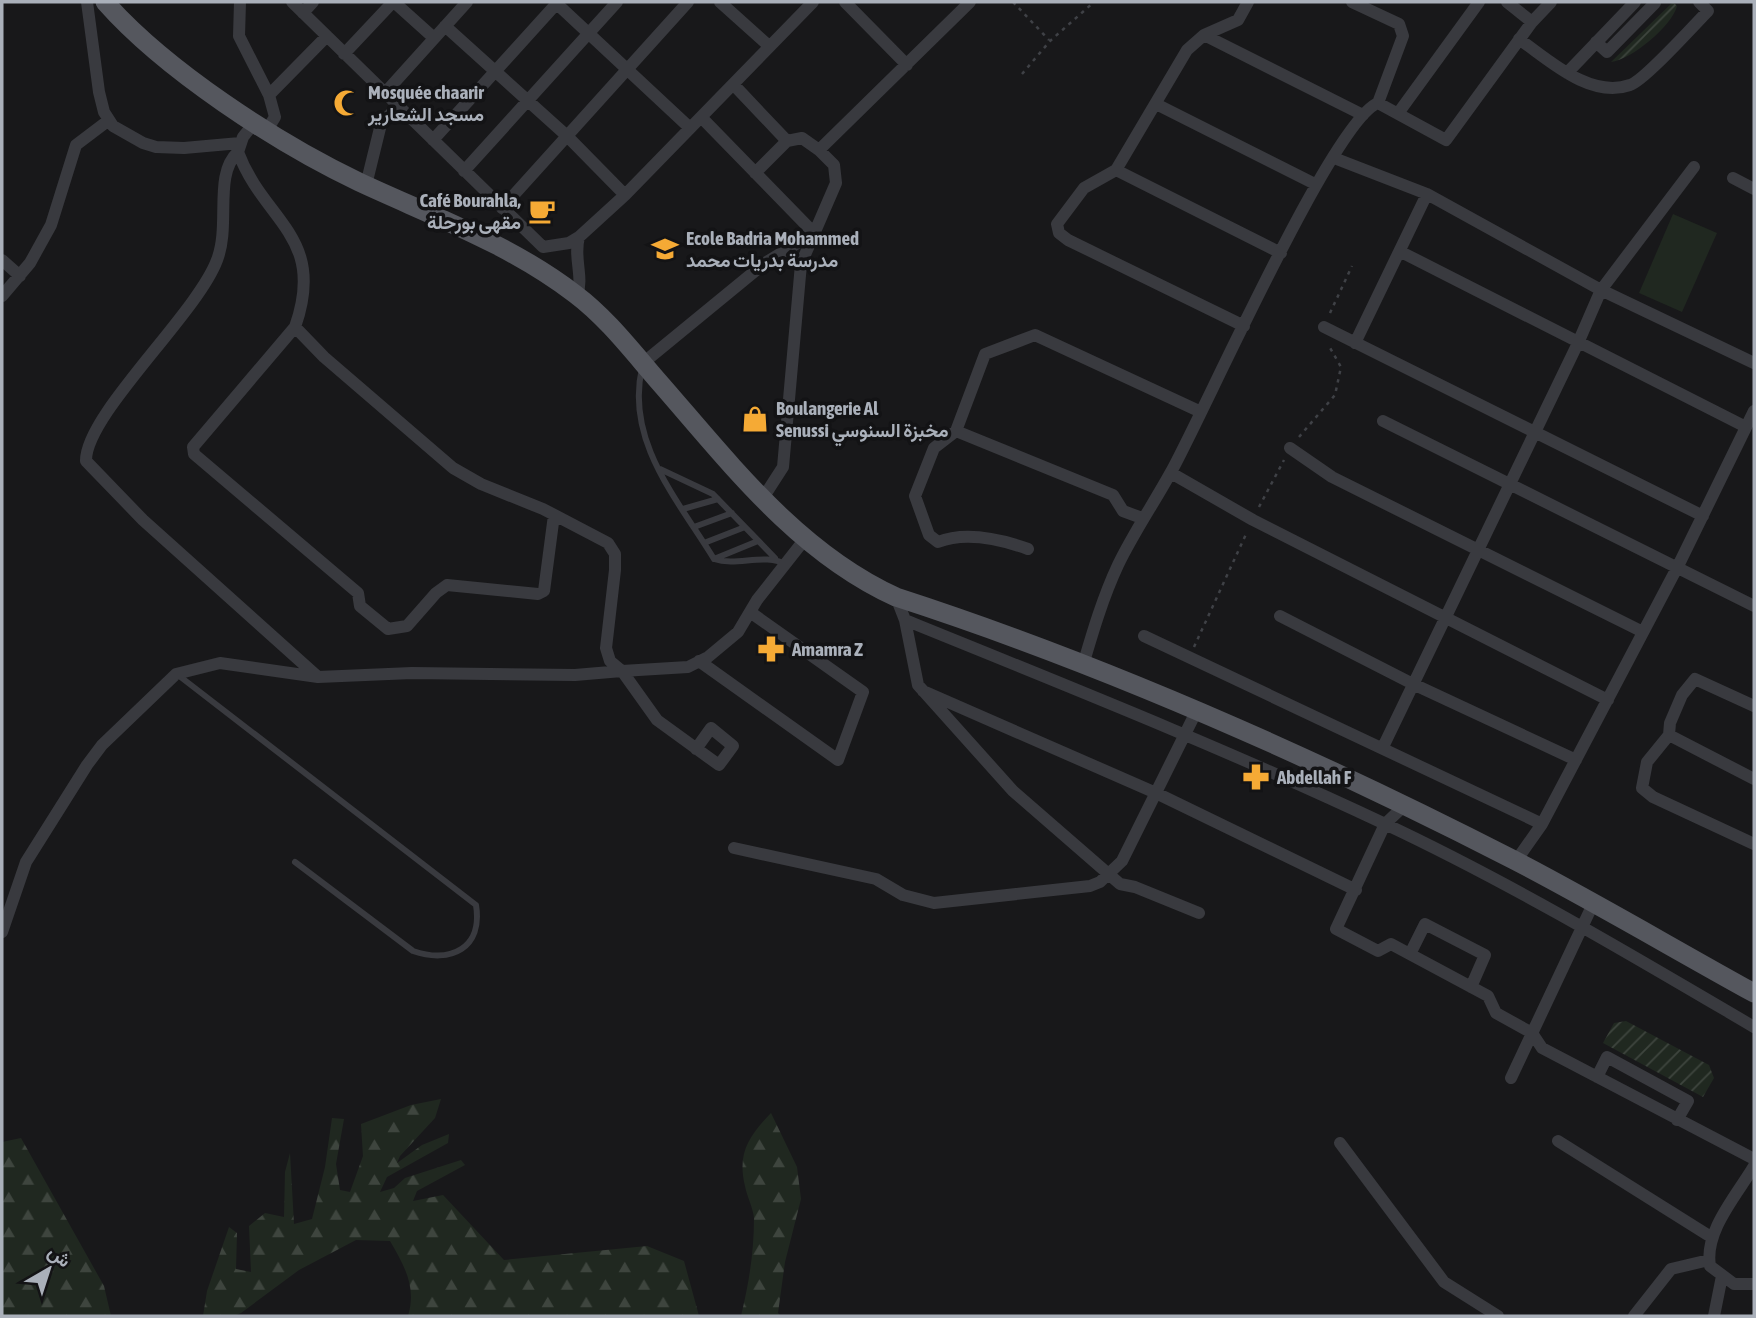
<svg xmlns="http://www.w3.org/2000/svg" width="1756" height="1318" viewBox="0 0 1756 1318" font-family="'Asap Condensed',Vazirmatn,sans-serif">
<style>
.forest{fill:url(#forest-firs)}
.garden{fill:url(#garden-furrows)}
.pitch{fill:#202820}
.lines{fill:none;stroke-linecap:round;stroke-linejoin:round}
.path{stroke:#3f4146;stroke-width:2.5;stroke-dasharray:3.5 5;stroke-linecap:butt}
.service{stroke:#393a3f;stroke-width:6}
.minor{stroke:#393a3f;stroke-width:12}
.primary{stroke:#55575e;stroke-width:19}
.labels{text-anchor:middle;stroke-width:7;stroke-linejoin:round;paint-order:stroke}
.poi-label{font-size:19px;font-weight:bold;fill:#aab0ba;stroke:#131315;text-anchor:start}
</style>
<defs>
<pattern id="forest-firs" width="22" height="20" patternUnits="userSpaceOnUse" patternTransform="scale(1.75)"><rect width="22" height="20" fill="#202820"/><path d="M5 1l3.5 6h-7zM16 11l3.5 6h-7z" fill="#3e453e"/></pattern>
<pattern id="garden-furrows" width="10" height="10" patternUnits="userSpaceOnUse" patternTransform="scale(1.75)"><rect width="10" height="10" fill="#202820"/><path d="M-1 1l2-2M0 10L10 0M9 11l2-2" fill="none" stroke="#3e453e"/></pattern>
</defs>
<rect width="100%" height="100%" fill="#18181a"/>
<path class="forest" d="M441,1099L435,1118L400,1156L397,1163L422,1145L449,1134L448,1143L387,1177L380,1192L394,1188L405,1178L461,1160L465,1165L417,1191L413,1201L443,1195L504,1260L647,1246L684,1261L699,1316H408C417,1287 404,1265 390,1241L356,1240L299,1270L241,1313L234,1316H203L207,1291L229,1227L237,1233L236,1269L251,1272L249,1226L265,1213L284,1217L285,1172L290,1153L294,1224L312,1219L325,1167L332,1118L344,1119L336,1164L340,1190L350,1192L363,1156L361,1124L411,1105Z
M771,1113L797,1167L801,1199L785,1262L778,1313L781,1316H741C749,1283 754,1252 754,1218C753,1207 747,1197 745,1186C737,1153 749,1136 771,1113Z
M21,1138L104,1286L111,1316H2V1142Z"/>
<path class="garden" d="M1673,2L1677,6C1672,26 1631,60 1611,62Z
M1626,1021L1709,1065L1714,1078L1703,1097L1603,1043L1614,1023Z"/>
<path class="pitch" d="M1673,214L1717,233L1682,312L1639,293Z"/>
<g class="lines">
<path class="path" d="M1013,2L1049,40
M1022,74L1050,41L1094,2
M1330,313L1352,266
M1299,437L1335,395L1341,367L1329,346
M1259,507L1284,460
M1194,647L1247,532"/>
<path class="service" d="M642,368C625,441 678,500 714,559C738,567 764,552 787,565
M660,469L713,494L775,558
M683,509L718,499
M694,527L732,513
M704,543L745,527
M714,559L758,541
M178,675L476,905C483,948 451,964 413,951L295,862"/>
<path class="minor" d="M87,2L99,92L104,112L113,126L143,143L156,147L184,148L240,143
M240,2L239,36L269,95L275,117L267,130
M292,2L543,247L569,243L579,237L625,195L813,2
M394,2L434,38
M555,2L690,128
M720,2L769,46
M845,2L907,65
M1352,2L1399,24L1403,36L1378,103
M1507,2L1532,22
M303,13L313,2
M445,26L567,136L625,195
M1204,35L1363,115
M1519,39C1549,60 1590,99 1630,85C1644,81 1694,25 1708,11L1699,2
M1596,42L1607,52L1655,3L1653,2
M344,54L393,2
M1567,73L1635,2
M733,84L787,141L755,173
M384,94L467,2
M269,95L327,36
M1156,104L1315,184
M1399,112L1479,2
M255,122L243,137L238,152C264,222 327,236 295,327L324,357L453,468L481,484L543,509L608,543L615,554V570L606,648L610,661L622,671L688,667L708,657L738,632L757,600L805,539
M433,140L558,2
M787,141L802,138L819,150
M238,152C213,175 231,224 217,260C197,314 85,415 86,461L143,520L318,677
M1334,158L1427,194L1601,290L1754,363
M1116,170L1281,253
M464,171L617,2
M1733,178L1754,189
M366,185L381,124L397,107
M502,208L688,2
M1401,252L1746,427
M2,260L20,276
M2,296L30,263L51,225L76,145L109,120
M577,296C584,277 573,257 579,237
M1244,326L1068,240L1059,233L1057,224L1084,188L1116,170L1187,50L1204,35L1238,20L1248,2
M295,327L193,447L194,454L358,593L360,606L388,629L407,626L436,593L447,585L538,594L544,591L554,515
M1324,327L1703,516
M1355,343L1427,194
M643,363L765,263L814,233L701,117
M1383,421L1754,606
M956,431L985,354L1035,335L1201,412
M1290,448L1332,477L1643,632
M1171,473L1253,520L1608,700
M763,498L783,467L801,264L836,183L834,165L819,150L970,2
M1028,549C1000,539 966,531 938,542L929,535L915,496L934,448L956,431L1113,495L1123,511L1142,518
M896,597L905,620L918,685L1013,791L1120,884L1135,887L1199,913
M1280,616L1413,684L1576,760
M905,620C1065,685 1226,749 1383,823C1511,883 1633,956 1754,1027
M1144,636L1542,824
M699,661L838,760L863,692L750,612
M1083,665C1093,631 1103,597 1118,565C1134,532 1154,503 1171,472C1204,413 1333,120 1378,103L1446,140L1532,22L1551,2
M923,691L1156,793L1356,890
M1754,706L1695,679L1682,695L1670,723L1669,735L1647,762L1642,788L1653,797L1754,844
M1669,735L1754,779
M1383,747L1578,343L1601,290L1694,167
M1405,805L1385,824L1336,929L1378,951L1391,944L1488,996L1496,1013L1532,1033L1542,1048L1754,1159
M734,848L876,879L903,895L934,903L1090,886L1100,882L1122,861L1197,710
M1516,861L1542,824L1678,566L1754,411
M2,932L26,862L87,765L102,745L176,674L220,663L318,677L412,673L575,675L622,671L657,720L719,765L733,746L711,728L696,749
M1410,954L1425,924L1485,955L1471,987
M1597,1077L1607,1057L1688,1101L1677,1120
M1511,1078L1593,904
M1558,1141L1711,1237
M1340,1143L1444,1282L1498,1316
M1754,1166C1737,1195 1704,1231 1710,1266L1734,1284H1754
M1634,1316L1671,1269L1709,1260
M1714,1316L1722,1276"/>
<path class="primary" d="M105,2C165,70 277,143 359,182C432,216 510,244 575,294C607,318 632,351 659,382C729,462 797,552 896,597C1109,666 1315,758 1514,860C1595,902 1674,949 1754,993"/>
</g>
<defs>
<g id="mosque-bare" transform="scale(2.1)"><path d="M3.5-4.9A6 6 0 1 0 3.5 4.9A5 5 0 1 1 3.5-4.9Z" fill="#f5aa35" stroke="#131315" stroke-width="2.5" paint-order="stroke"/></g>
<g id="cafe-bare" transform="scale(2.1)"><path d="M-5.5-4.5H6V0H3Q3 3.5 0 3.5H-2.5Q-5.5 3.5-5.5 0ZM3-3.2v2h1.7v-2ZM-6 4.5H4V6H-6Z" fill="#f5aa35" stroke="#131315" stroke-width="2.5" paint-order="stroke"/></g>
<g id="school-bare" transform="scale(2.1)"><path d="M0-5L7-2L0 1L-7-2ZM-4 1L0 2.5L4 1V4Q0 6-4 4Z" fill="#f5aa35" stroke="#131315" stroke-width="2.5" paint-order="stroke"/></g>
<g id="shop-bare" transform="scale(2.1)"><path d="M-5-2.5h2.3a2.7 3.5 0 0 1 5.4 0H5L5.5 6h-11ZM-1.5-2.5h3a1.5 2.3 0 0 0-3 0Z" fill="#f5aa35" stroke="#131315" stroke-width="2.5" paint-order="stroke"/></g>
<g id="pharmacy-bare" transform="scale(2.1)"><path d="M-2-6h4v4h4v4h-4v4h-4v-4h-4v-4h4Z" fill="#f5aa35" stroke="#131315" stroke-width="2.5" paint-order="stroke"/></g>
</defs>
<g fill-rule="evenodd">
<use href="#mosque-bare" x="347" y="103"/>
<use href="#cafe-bare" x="542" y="211"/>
<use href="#school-bare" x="665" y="249"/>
<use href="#shop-bare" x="755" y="419"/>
<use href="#pharmacy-bare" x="771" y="649"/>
<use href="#pharmacy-bare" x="1256" y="777"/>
</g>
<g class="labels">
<g class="poi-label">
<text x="368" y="99">Mosquée chaarir<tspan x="368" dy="22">مسجد الشعارير</tspan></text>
<text x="521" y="207" text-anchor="end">Café Bourahla,<tspan x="521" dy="22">مقهى بورحلة</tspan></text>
<text x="686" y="245">Ecole Badria Mohammed<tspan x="686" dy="22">مدرسة بدريات محمد</tspan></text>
<text x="776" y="415">Boulangerie Al<tspan x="776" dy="22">Senussi مخبزة السنوسي</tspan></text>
<text x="792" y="656">Amamra Z</text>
<text x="1277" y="784">Abdellah F</text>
</g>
</g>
<rect width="1756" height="1318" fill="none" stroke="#aab0ba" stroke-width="7"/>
<g transform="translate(49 1269) rotate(39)" stroke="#131315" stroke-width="5" paint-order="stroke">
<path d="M0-5L12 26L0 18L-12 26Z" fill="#aab0ba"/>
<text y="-10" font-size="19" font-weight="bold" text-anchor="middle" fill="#aab0ba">ش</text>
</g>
</svg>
